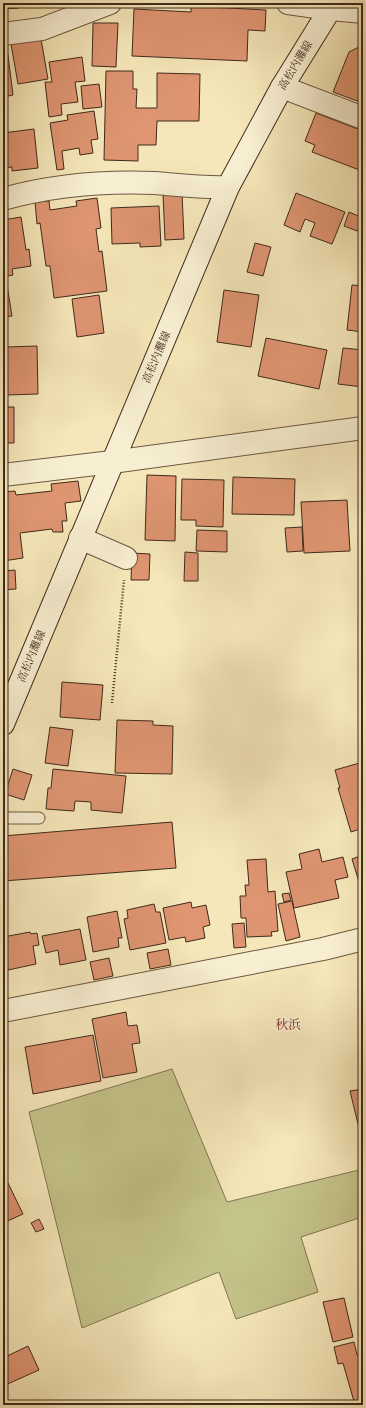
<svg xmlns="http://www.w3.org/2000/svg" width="366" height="1408" viewBox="0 0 366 1408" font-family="'Libre Caslon Text','Noto Serif JP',serif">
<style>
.green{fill:#c4c38a;stroke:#827652}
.building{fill:#df9572;stroke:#41291b}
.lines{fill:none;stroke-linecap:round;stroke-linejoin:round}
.service-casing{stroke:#6e5842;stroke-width:13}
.minor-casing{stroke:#6e5842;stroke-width:24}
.secondary-casing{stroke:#41291b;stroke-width:24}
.path{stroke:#41291b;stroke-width:2.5;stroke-dasharray:1 2;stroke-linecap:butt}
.service{stroke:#f8efd2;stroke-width:11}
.minor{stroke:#f8efd2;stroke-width:22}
.secondary{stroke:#f8efd2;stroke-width:22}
.labels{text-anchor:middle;stroke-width:3;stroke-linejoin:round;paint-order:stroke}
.street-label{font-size:11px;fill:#41291b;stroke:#f8efd2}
.quarter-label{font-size:13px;fill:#7a1f14;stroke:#f8efd2}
</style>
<rect width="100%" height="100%" fill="#f5e7b9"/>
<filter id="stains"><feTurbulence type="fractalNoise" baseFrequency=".005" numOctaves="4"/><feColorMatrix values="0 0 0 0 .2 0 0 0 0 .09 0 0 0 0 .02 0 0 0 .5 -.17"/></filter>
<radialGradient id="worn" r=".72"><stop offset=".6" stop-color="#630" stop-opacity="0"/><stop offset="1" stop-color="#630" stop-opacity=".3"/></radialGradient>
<path class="green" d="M172,1069L227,1202L363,1169V1219L359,1218L301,1237L318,1292L236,1319L219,1272L82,1328L29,1112Z"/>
<path class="building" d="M3,3H18L19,8L3,9Z
M191,6L266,10L265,31L248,30L247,61L132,56L134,9L191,12Z
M93,23H118L116,67L92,66Z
M41,39L48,79L18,84L11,44Z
M3,40H6L13,95L3,97L7,128L3,129Z
M363,42V103L333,92L349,52L361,46Z
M82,57L85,81L75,82L78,102L61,104L62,115L49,117L45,82H52L49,62Z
M106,71H133V89H137L136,108H157V73L200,74L199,121H157L156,145H138V161L104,160Z
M99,84L102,107L83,109L81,86Z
M94,111L98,139L91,140L93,153L80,155L79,148L62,151L64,169L57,170L50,123L68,120L67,115Z
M316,113L363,131V168L362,171L312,152L315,145L305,141Z
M34,129L38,168L12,171V167L3,168V133Z
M182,193L184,239L165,240L163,194Z
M296,193L345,212L332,244L310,236L315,223L305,219L300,232L284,225Z
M97,198L101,228L96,229L99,252L102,251L107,291L54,298L50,266H46L40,223L37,224L35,202L49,201L50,210L77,206L76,201Z
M159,206L161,246L140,247V243L112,244L111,208Z
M349,212L363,218V230L361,229L360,232L344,226Z
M21,217L26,250L29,249L31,266L12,269L13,275L3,277V220Z
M255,243L271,247L263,276L247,272Z
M7,285L12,316L3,317V286Z
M352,285L363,286V332L347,330Z
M224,290L259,295L251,347L217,342Z
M99,295L104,333L77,337L72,299Z
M266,338L327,350L319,389L258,376Z
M37,346L38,394L7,395L6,347Z
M343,348L363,350V387L338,384Z
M3,407H14V443H3Z
M147,475L176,476L175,541L145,540Z
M233,477L295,479L294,515L232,514Z
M182,479L224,480L223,527L196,526V520H181Z
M78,481L81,501L65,503L67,521H62L63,532H53L52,529L20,533L23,558L3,561V492L15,491L16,495L52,491L51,484Z
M347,500L350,551L304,553L301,502Z
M302,527L303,551L287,552L285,528Z
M197,530L227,531V552L196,551Z
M185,552L198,553V581H184Z
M132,553L150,554L149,580H131Z
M15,570L16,589L3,590V571Z
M62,682L103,685L100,720L60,717Z
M117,720L153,721V725L173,726L172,774L115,773Z
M50,727L73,730L68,766L45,763Z
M363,762V828L351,832L338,788H340L335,770Z
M13,769L32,775L24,800L5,794Z
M53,769L126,776L122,813L91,810V802L75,801L74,811L46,809L48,788H51Z
M172,822L176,868L3,881V836Z
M319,849L322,862L343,857L348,877L335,880L339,898L294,908L286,872L302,869L299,854Z
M363,855V885H360L352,859Z
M266,859L268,892L275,891L278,931L271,932L272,936L247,937L246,918H241L240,896H246L245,885H249L247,860Z
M289,893L291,900L284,902L282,894Z
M292,901L300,937L286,941L278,904Z
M191,902L192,908L206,905L210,925L203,927L205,938L186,942L185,937L169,940L163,908Z
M154,904L156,912H160L166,943L130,950L124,919L128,918L127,910Z
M117,911L122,938H118L119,947L93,952L87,917Z
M244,923L246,947L234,948L232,924Z
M80,929L86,960L60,965L58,950L46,953L42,936Z
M30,932L31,934L37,933L39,945L33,946L36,964L8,970L3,937Z
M168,949L171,965L150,969L147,953Z
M109,958L113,976L94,980L90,962Z
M126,1012L128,1026L137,1025L140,1043L132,1044L137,1072L103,1078L92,1019Z
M93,1035L101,1081L33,1094L25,1047Z
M363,1089V1122L358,1124L350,1091Z
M7,1181L23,1214L3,1223V1183Z
M39,1219L44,1229L36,1232L31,1223Z
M344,1298L353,1337L333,1342L323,1302Z
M354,1342L357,1355L363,1353V1405H355L343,1363L338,1364L334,1347Z
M28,1346L39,1370L3,1386V1358Z
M3,1394L8,1405H3Z"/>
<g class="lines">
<g class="service-casing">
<path id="service" d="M3,818H39"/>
</g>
<g class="minor-casing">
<path id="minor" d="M288,3L330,9L363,12
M3,34L42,29L110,3
M282,87L363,118
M3,199C53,185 104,181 155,183C179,185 204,188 228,187
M3,475L112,462L363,428
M80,538L126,558
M3,1011L323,949L363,939"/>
</g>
<g class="secondary-casing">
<path id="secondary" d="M3,724L228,187L282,87L334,3"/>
</g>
<path class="path" d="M112,703L124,580"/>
<use href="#service" class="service"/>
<use href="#minor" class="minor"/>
<use href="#secondary" class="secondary"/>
</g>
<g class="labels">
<g class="street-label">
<text transform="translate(295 65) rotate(-59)" y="4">高松内灘線</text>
<text transform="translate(156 357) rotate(-67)" y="4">高松内灘線</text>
<text transform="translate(31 656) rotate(-67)" y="4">高松内灘線</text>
</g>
<g class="quarter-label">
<text x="288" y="1029">秋浜</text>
</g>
</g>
<rect width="366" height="1408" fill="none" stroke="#f5e7b9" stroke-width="16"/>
<rect x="4" y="4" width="358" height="1400" fill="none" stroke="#41291b" stroke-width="2"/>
<rect x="8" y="8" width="350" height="1392" fill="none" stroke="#41291b"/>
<rect width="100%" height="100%" filter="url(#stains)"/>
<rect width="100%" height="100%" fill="url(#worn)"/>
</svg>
